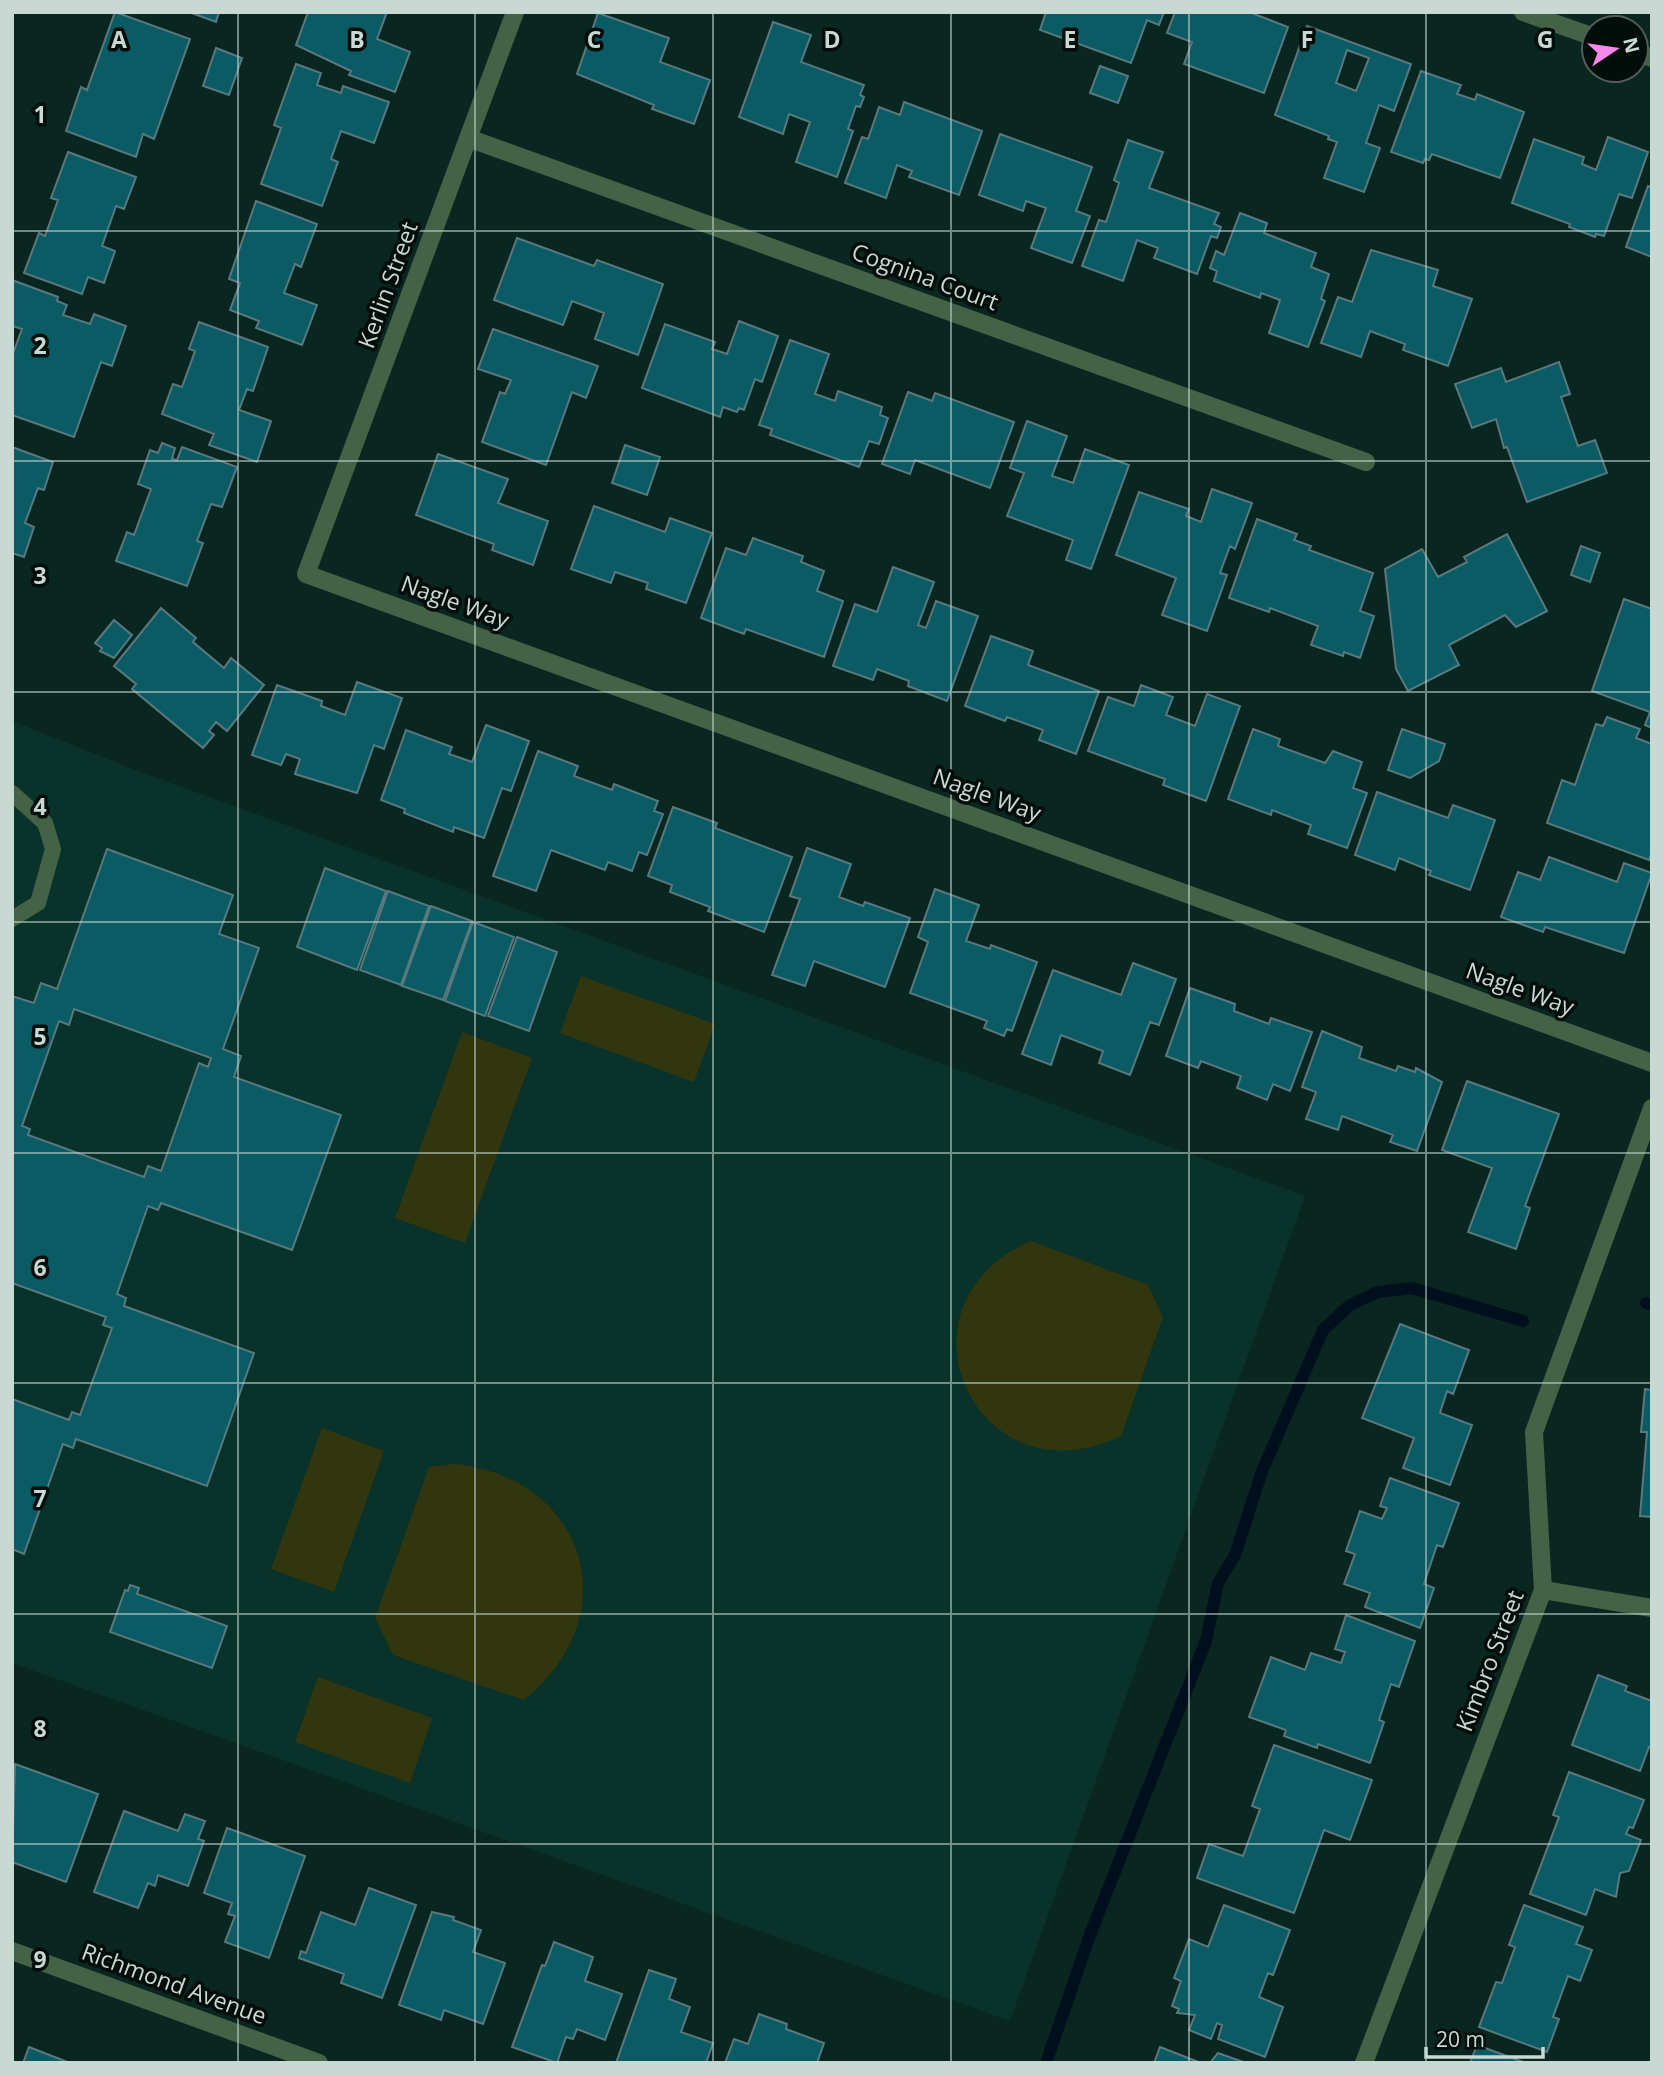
<svg xmlns="http://www.w3.org/2000/svg" width="1664" height="2075" viewBox="0 0 1664 2075" font-family="'Open Sans',sans-serif">
<style>
.built{fill:#09322a}
.green{fill:#31360f}
.lines{fill:none;stroke-linecap:round;stroke-linejoin:round}
.stream{stroke:#000f1d;stroke-width:12}
.building{fill:#0b5b65;stroke:#5a797e;stroke-width:2;fill-rule:evenodd}
.lane{stroke:#436246;stroke-width:16}
.street{stroke:#436246;stroke-width:18}
.grid{fill:none;stroke:#c8d8d3;stroke-width:2;stroke-opacity:0.55}
.labels{text-anchor:middle;stroke-width:7;stroke-linejoin:round;paint-order:stroke}
.street-label{font-size:23px;fill:#c8d8d3;stroke:#030d0a}
.grid-label{font-size:23px;text-anchor:middle;font-weight:bold;fill:#c8d8d3;stroke:#030d0a;stroke-width:7;stroke-linejoin:round;paint-order:stroke}
</style>
<rect width="100%" height="100%" fill="#0a2621"/>
<path class="built" d="M12,721L138,771L1305,1196L1010,2021L12,1663Z"/>
<path class="green" d="M581,976L715,1024L694,1082L560,1033Z
M462,1032L532,1058L465,1243L395,1218Z
M1031,1241L1148,1285L1163,1317L1121,1436C976,1506 884,1304 1031,1241Z
M322,1428L384,1451L334,1592L271,1569Z
M453,1464C587,1476 629,1616 524,1700L393,1655L375,1618L429,1467Z
M318,1677L432,1718L410,1783L295,1742Z"/>
<g class="lines">
<path class="stream" d="M1646,1303L1652,1305
M1046,2063L1090,1935L1206,1641L1218,1583L1235,1555L1261,1474L1323,1330L1350,1305L1378,1292L1412,1288L1523,1321"/>
</g>
<path class="building" d="M115,12L190,39L154,139L143,134L136,157L66,131L81,87L87,90Z
M189,12H219L216,22Z
M308,12H387L377,39L410,52L395,92L349,75L351,71L296,45Z
M1046,12H1164L1159,25L1147,20L1131,63L1040,30Z
M1175,12H1249L1288,27L1264,93L1184,64L1192,42L1167,33Z
M598,13L669,38L660,62L710,80L694,124L652,109L654,105L577,74Z
M773,22L811,35L801,62L864,85L860,95L864,97L860,107L856,106L848,129L853,131L837,177L796,162L810,122L789,114L783,134L739,117Z
M1307,26L1411,64L1394,111L1379,105L1366,143L1380,148L1364,192L1324,178L1337,142L1328,139L1329,136L1275,115ZM1347,50L1369,58L1356,91L1336,83Z
M216,48L242,58L229,95L203,86Z
M296,64L321,73L317,85L341,93L343,86L389,102L374,143L341,131L331,159L338,162L322,206L261,184L281,128L274,125Z
M1100,66L1128,76L1118,103L1090,93Z
M1421,71L1461,85L1457,94L1475,100L1477,94L1524,112L1500,178L1432,154L1429,160L1425,159L1423,163L1391,152Z
M904,102L982,131L959,195L909,177L912,171L897,165L886,198L845,183L862,137L868,139L879,107L900,115Z
M1000,134L1092,167L1076,211L1090,216L1072,263L1031,248L1046,208L1026,201L1023,211L979,195Z
M1608,137L1648,152L1632,198L1619,194L1604,236L1596,234L1595,237L1569,227L1570,224L1512,203L1534,139L1584,157L1582,164L1596,170Z
M1128,140L1163,152L1149,188L1219,213L1214,224L1221,227L1217,238L1211,236L1197,274L1154,258L1158,248L1137,240L1123,281L1082,266L1099,220L1106,222L1119,183L1114,180Z
M68,152L136,177L124,209L116,206L102,246L115,251L104,283L88,277L82,294L24,273L39,233L45,236L58,200L51,198Z
M1648,186L1652,187V257L1626,247Z
M256,201L317,224L301,267L295,264L284,293L317,305L302,345L256,328L259,321L230,310L240,283L229,279Z
M1240,213L1267,223L1264,233L1316,253L1311,267L1329,274L1321,299L1325,301L1308,347L1269,333L1280,300L1261,293L1260,298L1214,281L1217,271L1210,268L1216,251L1224,255Z
M517,238L594,266L597,260L663,284L638,355L595,339L604,313L572,301L563,325L494,300Z
M1371,250L1438,270L1433,286L1472,299L1448,366L1403,350L1405,344L1370,331L1361,357L1321,343L1338,297L1352,302Z
M12,280L58,297L57,301L67,305L63,315L90,324L94,314L126,326L112,366L101,362L74,437L12,415V356L22,329L12,326Z
M739,321L778,336L762,382L755,379L744,410L739,408L737,412L723,407L720,417L642,388L665,324L715,342L712,349L727,354Z
M199,322L268,347L253,391L247,389L239,410L271,421L257,462L209,445L214,434L162,414L173,384L182,387L195,351L189,349Z
M493,329L598,366L586,398L572,392L546,465L482,442L500,392L505,394L511,380L478,369Z
M790,340L829,354L815,394L835,401L838,391L882,407L880,415L888,418L879,444L869,441L859,467L770,435L772,429L759,425Z
M1559,362L1570,394L1561,397L1578,446L1595,440L1607,473L1527,502L1507,447L1504,448L1496,419L1472,428L1455,384L1501,368L1506,382Z
M908,392L932,401L935,393L1014,422L990,488L915,460L910,474L882,464Z
M1027,421L1067,436L1052,476L1073,483L1085,449L1129,465L1091,569L1066,560L1073,540L1007,516L1024,473L1010,468Z
M162,443L175,448L172,459L177,460L182,447L237,467L222,507L211,504L197,541L203,543L187,586L116,561L127,532L134,535L151,489L138,484L150,450L158,453Z
M625,445L660,457L647,495L612,483Z
M12,447L53,462L44,490L38,488L25,523L34,527L24,557L12,553Z
M438,454L508,479L498,503L548,521L533,565L492,550L494,544L416,515Z
M1212,489L1252,503L1235,549L1230,546L1220,573L1227,575L1207,631L1162,615L1176,578L1116,555L1139,492L1189,509L1186,516L1201,522Z
M594,506L665,532L670,518L712,533L686,603L646,589L648,583L615,572L611,583L571,569Z
M1257,519L1297,534L1294,540L1311,546L1309,550L1373,573L1360,611L1374,616L1360,658L1344,652L1343,656L1311,645L1318,626L1270,608L1269,612L1229,598Z
M1507,534L1547,611L1516,627L1505,615L1449,645L1459,665L1408,691L1396,669L1385,569L1422,549L1438,577L1467,562L1464,557Z
M753,538L803,556L801,562L824,571L817,591L843,601L824,657L746,629L744,634L701,618L726,548L746,555Z
M1581,546L1600,553L1590,582L1571,575Z
M893,567L934,582L918,625L926,628L936,601L978,616L947,701L908,686L909,681L877,669L873,680L833,666L855,604L877,612Z
M1624,599L1652,609V728L1645,725L1650,712L1592,691Z
M161,608L196,638L193,642L224,668L231,658L264,685L227,731L216,722L209,731L214,735L203,748L132,689L136,684L114,666Z
M114,620L132,635L114,658L100,651L102,648L95,643Z
M991,636L1033,651L1028,665L1099,691L1076,754L1039,740L1043,730L1007,717L1005,721L965,706Z
M357,682L402,698L384,749L374,745L357,793L295,774L300,759L286,754L281,765L252,755L277,685L322,701L321,706L345,715Z
M1141,685L1173,697L1166,715L1195,726L1207,694L1240,706L1206,801L1163,785L1165,779L1088,751L1108,697L1134,706Z
M1607,717L1640,729L1636,738L1652,744V852L1649,860L1547,823L1562,780L1575,785L1596,724L1603,726Z
M486,725L529,741L511,791L502,788L484,838L454,827L453,832L404,813L405,809L381,800L406,730L452,747L449,754L472,762Z
M1253,729L1280,739L1278,746L1325,763L1333,751L1362,762L1353,788L1367,793L1347,848L1308,834L1311,825L1272,810L1271,815L1228,799Z
M1402,729L1445,744L1439,761L1410,778L1388,770Z
M538,751L578,766L574,776L612,790L614,784L658,801L654,811L663,814L647,855L639,852L632,871L608,862L605,870L551,850L536,891L493,876Z
M1377,792L1448,818L1453,805L1495,820L1470,890L1429,875L1431,871L1399,858L1395,870L1355,855Z
M673,807L717,823L715,828L792,857L764,932L708,911L710,907L670,892L672,885L648,876Z
M807,848L851,864L839,897L863,906L865,902L910,918L885,987L814,961L805,986L772,975L800,899L790,896Z
M107,849L233,895L219,934L259,948L223,1049L241,1056L234,1077L341,1115L292,1250L161,1203L158,1210L148,1206L117,1294L126,1298L124,1306L254,1353L207,1486L76,1439L73,1448L63,1444L24,1554L12,1549V1399L69,1420L72,1412L80,1415L112,1328L103,1325L106,1317L12,1283V996L34,1003L41,983L57,989ZM74,1009L211,1058L208,1067L199,1063L161,1171L148,1166L144,1177L28,1135L30,1129L22,1126L59,1021L69,1025Z
M1549,857L1617,882L1624,863L1652,873L1624,953L1545,927L1543,932L1501,917L1518,872L1540,880Z
M325,868L386,891L357,970L297,947Z
M935,889L979,905L966,941L990,949L991,945L1037,962L1012,1031L1007,1029L1004,1036L984,1028L987,1021L910,993L928,942L918,937Z
M388,891L429,906L401,985L360,970Z
M431,906L472,921L443,1000L402,986Z
M473,922L514,937L485,1016L445,1001Z
M517,937L557,952L529,1031L488,1016Z
M1133,963L1176,979L1159,1025L1150,1022L1130,1075L1099,1063L1103,1051L1061,1035L1051,1065L1022,1054L1053,970L1121,995Z
M1190,988L1235,1004L1234,1011L1269,1024L1271,1018L1312,1032L1290,1091L1273,1084L1267,1100L1237,1088L1241,1076L1201,1061L1198,1068L1166,1056Z
M1322,1031L1362,1047L1359,1058L1396,1071L1398,1066L1415,1072L1416,1068L1442,1082L1417,1151L1390,1142L1393,1135L1342,1116L1338,1130L1306,1119L1316,1092L1302,1087Z
M1467,1081L1559,1114L1525,1206L1530,1208L1516,1249L1468,1232L1492,1168L1442,1150Z
M1400,1324L1469,1350L1453,1394L1447,1391L1440,1413L1472,1425L1450,1485L1403,1468L1414,1438L1362,1418Z
M1645,1389L1652,1390V1517L1640,1516L1647,1432H1641Z
M1390,1478L1459,1503L1443,1547L1437,1545L1424,1584L1434,1588L1420,1628L1365,1607L1370,1593L1344,1584L1355,1554L1346,1551L1360,1511L1382,1519L1387,1508L1380,1506Z
M130,1585L139,1588L137,1594L227,1626L212,1668L110,1632L125,1590L128,1591Z
M1346,1615L1415,1641L1399,1687L1391,1684L1379,1720L1384,1722L1370,1763L1318,1744L1317,1748L1284,1736L1286,1730L1249,1717L1271,1657L1305,1670L1311,1653L1341,1663L1345,1652L1335,1649Z
M1598,1675L1627,1686L1625,1691L1652,1701V1748L1649,1747L1640,1771L1572,1745Z
M1274,1745L1372,1780L1350,1840L1324,1830L1294,1913L1197,1878L1209,1844L1243,1856L1260,1809L1252,1806Z
M15,1764L98,1794L66,1882L12,1862Z
M1569,1772L1644,1800L1633,1828L1629,1827L1626,1834L1641,1840L1629,1871L1620,1873L1616,1897L1595,1889L1586,1915L1530,1894L1559,1817L1553,1815Z
M124,1811L178,1831L185,1814L205,1821L198,1839L204,1841L188,1886L158,1875L155,1886L148,1883L138,1908L94,1892Z
M227,1828L305,1856L269,1958L225,1942L235,1916L228,1914L232,1903L204,1893Z
M369,1888L416,1905L382,1998L341,1983L344,1974L299,1958L301,1951L306,1953L321,1912L355,1925Z
M1224,1905L1290,1930L1273,1975L1268,1973L1259,1997L1283,2007L1265,2057L1218,2039L1222,2025L1217,2023L1211,2039L1189,2030L1195,2015L1177,2013L1179,2009L1172,2006L1181,1981L1174,1978L1189,1939L1208,1947Z
M1524,1905L1583,1927L1576,1944L1592,1950L1580,1981L1568,1976L1553,2017L1559,2019L1547,2052L1479,2027L1496,1982L1502,1983L1515,1947L1509,1945Z
M432,1912L454,1917L453,1920L481,1930L473,1952L505,1963L483,2024L444,2010L441,2020L399,2005Z
M554,1942L593,1957L585,1981L622,1994L605,2040L577,2029L573,2039L566,2037L557,2063L512,2047L542,1965L545,1966Z
M649,1970L676,1979L669,1999L690,2007L681,2032L713,2043L706,2063H616Z
M759,2014L787,2024L786,2029L824,2043L817,2063H725L734,2039L748,2044Z
M1477,2045L1526,2063H1470Z
M29,2047L70,2063H23Z
M1160,2047L1201,2063H1154Z
M1218,2053L1246,2063H1210Z"/>
<g class="lines">
<path class="lane" d="M12,793L45,823L53,849L38,903L12,919"/>
<path class="street" d="M515,12L306,574L1652,1063
M1523,12L1594,37
M1636,52L1652,58
M468,138L1366,462
M1543,1590L1652,1608
M12,1951L319,2063
M1364,2063L1543,1590L1534,1432L1652,1108"/>
</g>
<path class="grid" d="M238,12V2063M475,12V2063M713,12V2063M951,12V2063M1189,12V2063M1426,12V2063M12,231H1652M12,461H1652M12,692H1652M12,922H1652M12,1153H1652M12,1383H1652M12,1614H1652M12,1844H1652"/>
<g class="labels">
<g class="street-label">
<text transform="translate(925 277) rotate(20)" y="8">Cognina Court</text>
<text transform="translate(388 285) rotate(-70)" y="8">Kerlin Street</text>
<text transform="translate(455 602) rotate(20)" y="8">Nagle Way</text>
<text transform="translate(987 795) rotate(20)" y="8">Nagle Way</text>
<text transform="translate(1520 989) rotate(20)" y="8">Nagle Way</text>
<text transform="translate(1490 1661) rotate(-69)" y="8">Kimbro Street</text>
<text transform="translate(174 1984) rotate(20)" y="8">Richmond Avenue</text>
</g>
</g>
<g class="grid-label">
<text x="119" y="48">A</text>
<text x="357" y="48">B</text>
<text x="594" y="48">C</text>
<text x="832" y="48">D</text>
<text x="1070" y="48">E</text>
<text x="1307" y="48">F</text>
<text x="1545" y="48">G</text>
<text x="40" y="123">1</text>
<text x="40" y="354">2</text>
<text x="40" y="584">3</text>
<text x="40" y="815">4</text>
<text x="40" y="1045">5</text>
<text x="40" y="1276">6</text>
<text x="40" y="1507">7</text>
<text x="40" y="1737">8</text>
<text x="40" y="1968">9</text>
</g>
<rect width="1664" height="2075" fill="none" stroke="#c8d8d3" stroke-width="28"/>
<g transform="translate(1615 49) rotate(77)"><circle r="33" fill="#030d0a" stroke="#525e5a" stroke-width="2"/>
<path d="M0-5L12 26L0 18L-12 26Z" fill="#f888ea"/>
<text y="-10" font-size="19" font-weight="bold" text-anchor="middle" fill="#c8d8d3">N</text>
</g>
<path d="M1426 2047v10h117v-10" fill="none" stroke="#c8d8d3" stroke-width="3.5"/>
<text x="1436" y="2047" font-size="21" fill="#c8d8d3" stroke="#030d0a" stroke-width="5" paint-order="stroke">20 m</text>
</svg>
